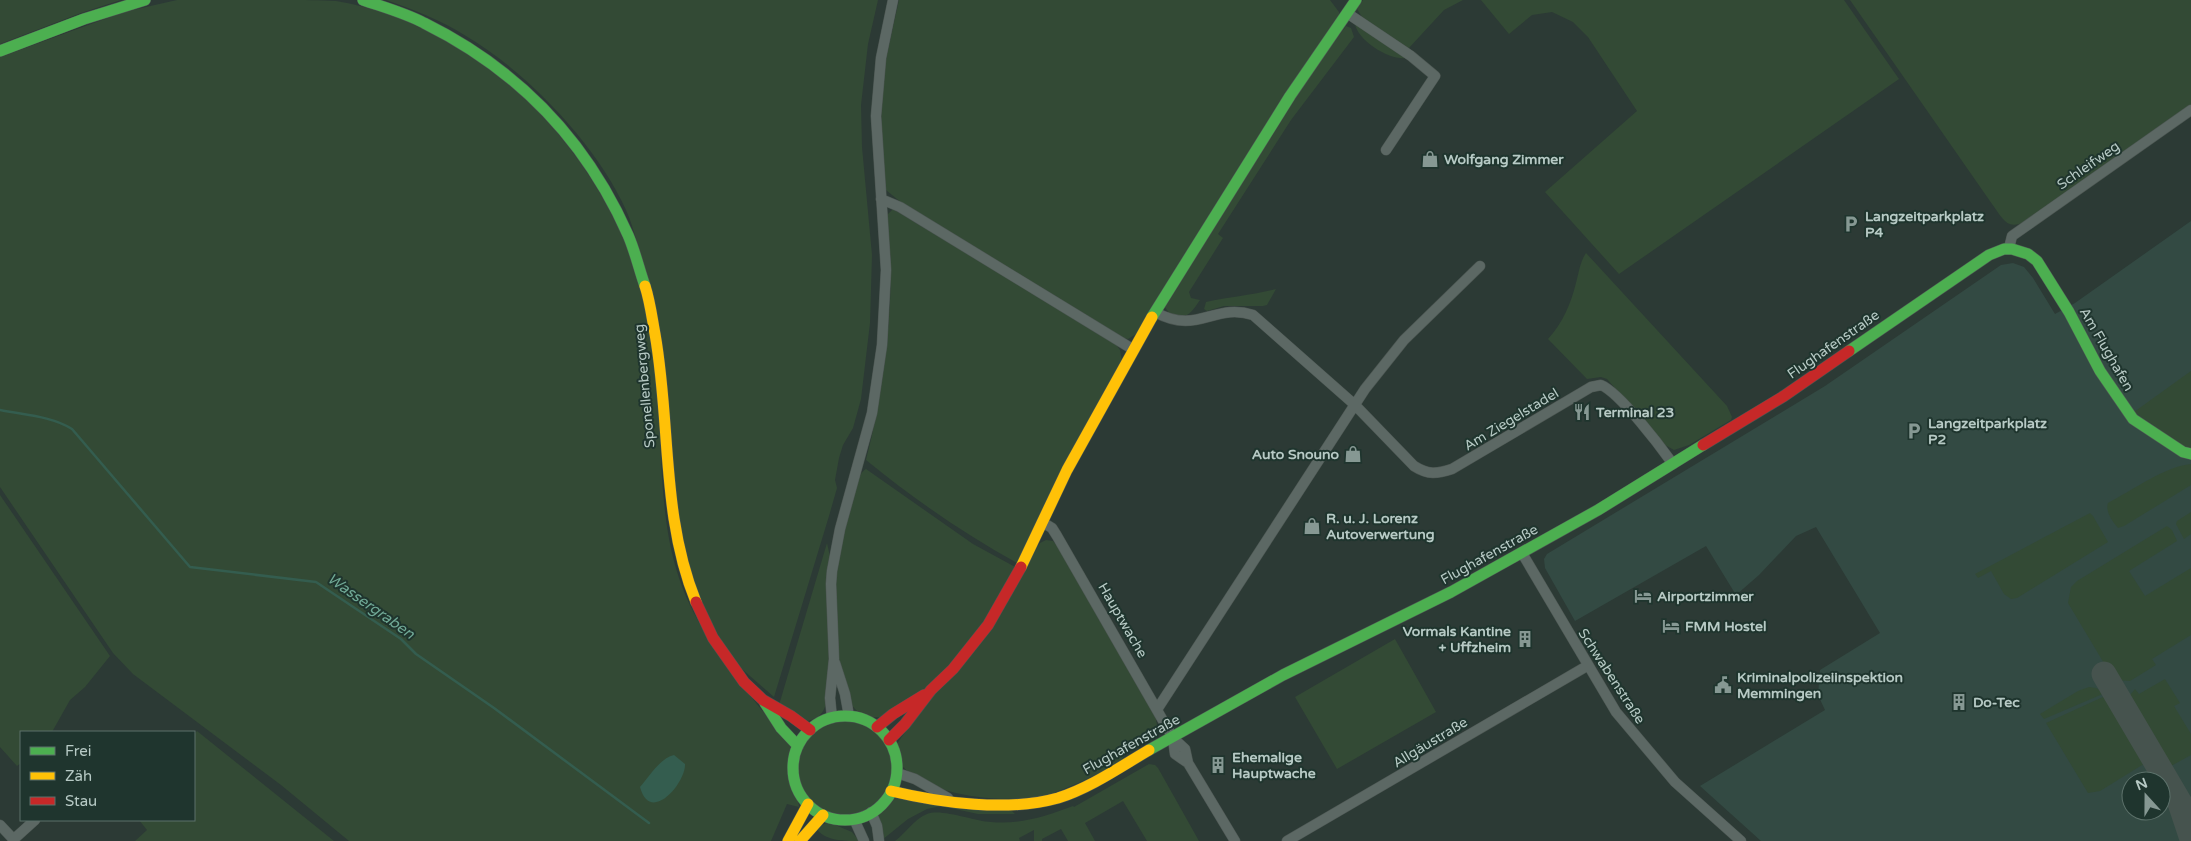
<svg xmlns="http://www.w3.org/2000/svg" width="2191" height="841" viewBox="0 0 2191 841" font-family="'Varela Round',sans-serif">
<style>
.airport{fill:#334a43;fill-rule:evenodd}
.green{fill:#334a35}
.water{fill:#345d4f}
.lines{fill:none;stroke-linecap:round;stroke-linejoin:round}
.stream{stroke:#345d4f;stroke-width:2.5}
.taxiway{stroke:#46534e;stroke-width:25}
.street-casing{stroke:#4c5652;stroke-width:11}
.fast-casing{stroke:#4c5652;stroke-width:12}
.slow-casing{stroke:#4c5652;stroke-width:12}
.jam-casing{stroke:#4c5652;stroke-width:12}
.street{stroke:#5c6864;stroke-width:10}
.fast{stroke:#4caf50;stroke-width:11}
.slow{stroke:#ffc107;stroke-width:11}
.jam{stroke:#c62828;stroke-width:11}
.labels{text-anchor:middle;stroke-width:4;stroke-linejoin:round;paint-order:stroke}
.poi-label{font-size:14px;font-weight:bold;fill:#b7cac5;stroke:#1f352e;text-anchor:start}
.street-label{font-size:14px;fill:#b7cac5;stroke:#1f352e}
.water-label{font-size:15px;font-style:italic;fill:#70a996;stroke:#1f352e}
</style>
<rect width="100%" height="100%" fill="#2c3a35"/>
<path class="airport" d="M2191,221V841H1761L1700,786L1825,710L1818,695L1820,670L1880,633L1816,527L1796,536L1759,575L1736,595L1706,546L1575,621L1545,568L1544,559L1547,554L1825,386L2001,265L2013,263L2024,267L2033,278L2055,314L2075,303ZM2131,781H2161V811H2131Z"/>
<path class="green" d="M0,0H121L81,13L0,44Z
M177,0C213,0 250,0 287,0C303,0 321,0 336,1C468,23 573,123 625,242C642,280 648,324 654,365C665,439 655,517 683,589C704,644 755,700 791,747C787,760 786,775 791,788C794,795 799,799 799,807L787,804L771,841H349L281,785L133,674L113,653L0,487V57L124,12Z
M386,0H878L868,44L861,105L862,147L872,255L870,323L861,399L853,428L843,445L839,458L835,480L837,488L829,516L774,697L735,663L705,614L685,558L637,243C634,232 631,221 626,210C597,145 527,72 466,36C441,20 414,10 386,0Z
M899,0H1330L1339,12V17L1138,333L1128,339L1123,338L903,204L886,190L882,146L881,109L884,68Z
M1363,0H1463L1444,10L1408,49L1374,26L1362,17L1357,9Z
M1481,0H1844L1899,79L1619,274L1545,192L1637,111L1588,37L1573,22L1552,12L1532,15L1509,34Z
M1850,0H2191V106L2025,221C2007,232 2002,217 1992,204Z
M1355,24L1407,58C1390,61 1358,41 1355,24Z
M1346,26L1351,28L1354,37L1291,120L1218,234L1223,238L1189,292L1191,298L1200,300C1190,314 1189,319 1170,314L1164,306L1310,74Z
M893,209L1115,343L1120,350L1122,361L1019,564C964,534 914,499 866,460C882,398 890,334 891,271C891,252 887,233 888,214Z
M1586,253L1727,406L1732,417L1731,420L1689,445L1674,450L1665,445L1607,379L1601,377L1587,379L1548,339C1563,323 1571,303 1576,283C1579,272 1580,262 1586,253Z
M1276,289L1267,305L1263,306H1224L1207,311L1204,309L1206,302C1229,297 1253,295 1276,289Z
M2191,371V449L2183,446L2134,412Z
M2191,464V485L2124,526L2118,528C2112,521 2105,511 2108,503C2131,491 2166,466 2191,464Z
M866,469L973,544L1017,568C993,610 968,650 932,683C917,696 897,706 880,717C872,718 861,716 855,709C837,689 833,614 834,586C835,561 843,538 848,514C851,503 856,474 866,469Z
M0,495L110,656L85,687L70,700L52,732H21V763L17,766L0,747Z
M2191,512V534L2184,539L2176,524L2177,521Z
M2090,513L2093,516L2108,542L2017,598L2011,599L2004,594L1991,571L1978,578L1975,574Z
M2167,526L2172,530L2177,541L2129,571L2145,596L2191,568V635L2152,659L2156,665L2130,681L2114,680L2068,603L2071,587L2077,581Z
M1046,540L1053,541L1058,547L1155,714L1158,731C1150,740 1138,743 1129,750C1126,753 1124,756 1122,759C1112,769 1064,790 1050,794C1008,805 932,798 901,765L896,745L1040,543Z
M827,543L831,561L828,698C824,711 822,717 808,721L779,705Z
M1395,639L1436,712L1337,769L1295,697Z
M2165,679L2180,703L2174,706L2191,734V755L2171,766L2131,701L2130,695L2135,689L2139,694Z
M2089,687L2096,688L2105,693L2044,719L2040,714L2078,691Z
M2105,696L2147,762L2100,791L2088,793L2046,723Z
M798 767a47 47 0 1 1 94 0a47 47 0 1 1-94 0Z
M197,731L334,841H135L147,830L139,820H194V735Z
M1149,764L1155,765L1158,768L1199,841H1147L1123,801L1085,823L1095,841H1068L1061,829L1042,839V841H1034V830L1019,838L1020,841H895C906,833 914,819 927,814C941,808 974,821 991,822C1019,825 1047,816 1073,806L1074,807Z
M893,798L1012,811L1015,814H978L941,806L927,809L908,819L882,840L877,813Z
M828,822L852,832L859,841C844,841 824,841 816,828Z"/>
<path class="water" d="M674,755L685,764C686,783 650,825 640,787C649,777 660,758 674,755Z"/>
<g class="lines">
<path class="stream" d="M0,410C24,415 51,416 72,429L190,567L316,582L401,639L416,654L494,708L649,823"/>
<path class="taxiway" d="M2104,674L2180,803L2191,836"/>
<g class="street-casing">
<path id="street" d="M1347,13L1411,56L1435,76L1386,150
M881,199L900,207L1134,350
M2009,248L2012,236L2191,110
M1155,312C1198,336 1214,302 1253,315L1355,405L1414,466C1428,475 1437,474 1452,469L1591,387L1601,385C1620,393 1660,446 1673,464
M1042,522L1052,528L1057,536L1173,738L1185,749L1188,763L1235,841
M1522,553L1616,712L1675,782L1741,841
M835,663L845,694L849,716
M1158,708L1365,389L1404,340L1480,266
M832,718L830,698L834,659L831,584L832,571L840,529L872,413L882,345L886,270L876,116L881,58L893,0
M1173,738L1175,754L1188,763
M897,773L915,779L948,798
M871,812L877,826L879,841
M854,819L864,841
M0,825L15,841
M14,839L35,820
M1287,841L1587,666"/>
</g>
<g class="fast-casing">
<path id="fast" d="M363,0C383,7 405,13 424,23C517,69 586,140 628,235C635,251 639,269 645,286
M0,51L84,19L145,0
M1152,317L1290,96L1356,0
M1849,351L1989,255L2004,249H2012L2028,254L2037,261L2069,312L2100,371L2133,419L2183,452L2191,454
M765,703L781,728L798,746
M793 768a52 52 0 1 1 104 0a52 52 0 1 1-104 0Z
M1149,750L1283,675L1451,592L1598,510L1703,445"/>
</g>
<g class="slow-casing">
<path id="slow" d="M645,286C650,301 652,318 655,334C671,424 661,516 696,602
M1021,567L1067,470L1152,317
M891,791C941,803 1008,812 1058,798C1090,788 1120,767 1149,750
M788,841L808,804
M800,841L823,815"/>
</g>
<g class="jam-casing">
<path id="jam" d="M1703,445L1784,396L1849,351
M696,602L713,638L744,682L763,700L791,716L810,730
M877,727L893,714L924,695
M889,740L905,724L931,690L953,669L988,625L1021,567"/>
</g>
<use href="#street" class="street"/>
<use href="#fast" class="fast"/>
<use href="#slow" class="slow"/>
<use href="#jam" class="jam"/>
</g>
<defs>
<g id="shop-bare" transform="scale(1.35)"><path d="M-5-2.5h2.3a2.7 3.5 0 0 1 5.4 0H5L5.5 6h-11ZM-1.5-2.5h3a1.5 2.3 0 0 0-3 0Z" fill="#869893" stroke="#1f352e" stroke-width="2.5" paint-order="stroke"/></g>
<g id="parking-bare" transform="scale(1.35)"><path d="M-3.5-5.5H1a3.5 3.5 0 0 1 0 7H-1V5.5H-3.5ZM-1-3.4V-.6H.8a1.4 1.4 0 0 0 0-2.8Z" fill="#869893" stroke="#1f352e" stroke-width="2.5" paint-order="stroke"/></g>
<g id="restaurant-bare" transform="scale(1.35)"><path d="M-5-6h1v4h1v-4h1v4h1v-4h1v5L-1.5 .5V6h-2V.5L-5-1ZM5-6V6H3V1.5H1.5Q1.5-4 5-6Z" fill="#869893" stroke="#1f352e" stroke-width="2.5" paint-order="stroke"/></g>
<g id="hotel-bare" transform="scale(1.35)"><path d="M-6-4.5h1.5V1H6V5H4.5V3h-9V5H-6ZM-4 0a1.8 1.8 0 1 1 3.6 0ZM.5 0V-2.5h3Q6-2.5 6 0Z" fill="#869893" stroke="#1f352e" stroke-width="2.5" paint-order="stroke"/></g>
<g id="building-bare" transform="scale(1.35)"><path d="M-4-6H4V6H1V3H-1V6H-4ZM-2.5-4.3h1.7v1.8h-1.7ZM.8-4.3h1.7v1.8H.8ZM-2.5-1h1.7V.8h-1.7ZM.8-1h1.7V.8H.8Z" fill="#869893" stroke="#1f352e" stroke-width="2.5" paint-order="stroke"/></g>
<g id="civic-bare" transform="scale(1.35)"><path d="M-.6-6.5H3V-4.5H.6V-3L4-1V1h2V6H-6V1h2V-1L-.6-3ZM-1.2 2.5V6h2.4V2.5Z" fill="#869893" stroke="#1f352e" stroke-width="2.5" paint-order="stroke"/></g>
</defs>
<g fill-rule="evenodd">
<use href="#shop-bare" x="1430" y="159"/>
<use href="#parking-bare" x="1851" y="224"/>
<use href="#restaurant-bare" x="1582" y="412"/>
<use href="#parking-bare" x="1914" y="431"/>
<use href="#shop-bare" x="1353" y="454"/>
<use href="#shop-bare" x="1312" y="526"/>
<use href="#hotel-bare" x="1643" y="596"/>
<use href="#hotel-bare" x="1671" y="626"/>
<use href="#building-bare" x="1525" y="639"/>
<use href="#civic-bare" x="1723" y="685"/>
<use href="#building-bare" x="1959" y="702"/>
<use href="#building-bare" x="1218" y="765"/>
</g>
<g class="labels">
<g class="poi-label">
<text x="1444" y="164">Wolfgang Zimmer</text>
<text x="1865" y="221">Langzeitparkplatz<tspan x="1865" dy="16">P4</tspan></text>
<text x="1596" y="417">Terminal 23</text>
<text x="1928" y="428">Langzeitparkplatz<tspan x="1928" dy="16">P2</tspan></text>
<text x="1339" y="459" text-anchor="end">Auto Snouno</text>
<text x="1326" y="523">R. u. J. Lorenz<tspan x="1326" dy="16">Autoverwertung</tspan></text>
<text x="1657" y="601">Airportzimmer</text>
<text x="1685" y="631">FMM Hostel</text>
<text x="1511" y="636" text-anchor="end">Vormals Kantine<tspan x="1511" dy="16">+ Uffzheim</tspan></text>
<text x="1737" y="682">Kriminalpolizeiinspektion<tspan x="1737" dy="16">Memmingen</tspan></text>
<text x="1973" y="707">Do-Tec</text>
<text x="1232" y="762">Ehemalige<tspan x="1232" dy="16">Hauptwache</tspan></text>
</g>
<g class="street-label">
<text transform="translate(2088 165) rotate(-35)" y="5">Schleifweg</text>
<text transform="translate(1833 344) rotate(-35)" y="5">Flughafenstraße</text>
<text transform="translate(2107 349) rotate(60)" y="5">Am Flughafen</text>
<text transform="translate(644 386) rotate(-95)" y="5">Sponellenbergweg</text>
<text transform="translate(1511 419) rotate(-31)" y="5">Am Ziegelstadel</text>
<text transform="translate(1489 554) rotate(-29)" y="5">Flughafenstraße</text>
<text transform="translate(1123 620) rotate(60)" y="5">Hauptwache</text>
<text transform="translate(1612 676) rotate(57)" y="5">Schwabenstraße</text>
<text transform="translate(1430 742) rotate(-31)" y="5">Allgäustraße</text>
<text transform="translate(1131 744) rotate(-29)" y="5">Flughafenstraße</text>
</g>
<g class="water-label">
<text transform="translate(371 606) rotate(35)" y="5">Wassergraben</text>
</g>
</g>
<rect x="20" y="731" width="175" height="90" fill="#1f352e" stroke="#5c716a"/>
<rect x="30" y="747" width="25" height="8" fill="#4caf50" stroke="#5c716a"/>
<text x="65" y="756" font-size="15" fill="#b7cac5">Frei</text>
<rect x="30" y="772" width="25" height="8" fill="#ffc107" stroke="#5c716a"/>
<text x="65" y="781" font-size="15" fill="#b7cac5">Zäh</text>
<rect x="30" y="797" width="25" height="8" fill="#c62828" stroke="#5c716a"/>
<text x="65" y="806" font-size="15" fill="#b7cac5">Stau</text>
<g transform="translate(2146 796) rotate(339)"><circle r="24" fill="#1f352e" stroke="#5c716a"/>
<path d="M0-4L9 19L0 12L-9 19Z" fill="#869893"/>
<text y="-8" font-size="14" font-weight="bold" text-anchor="middle" fill="#b7cac5">N</text>
</g>
</svg>
